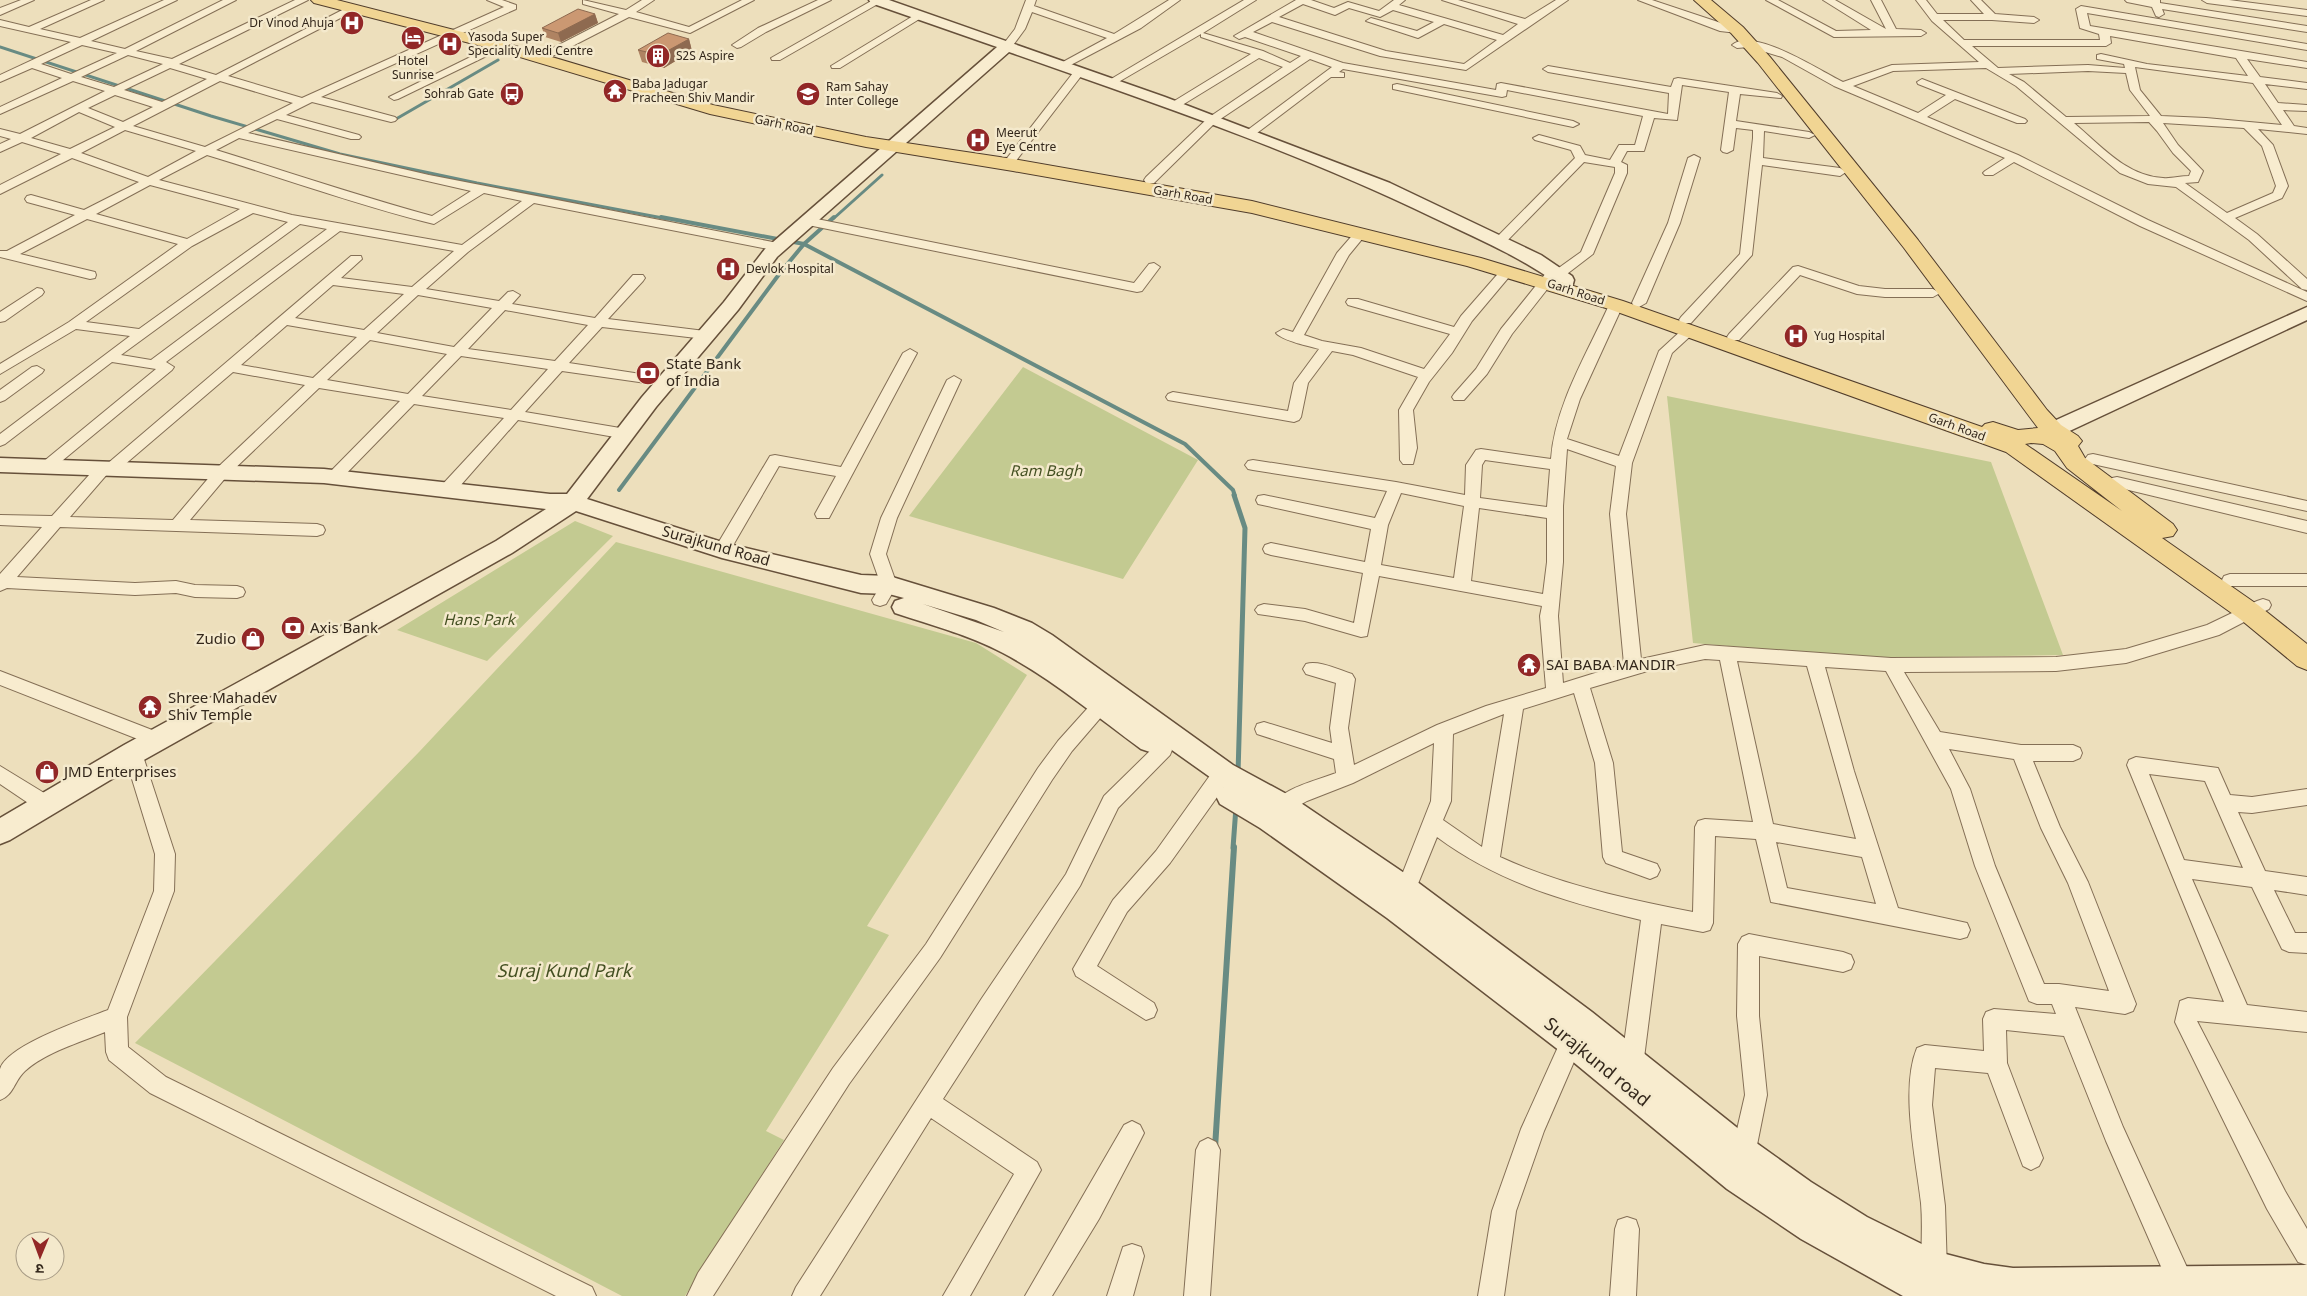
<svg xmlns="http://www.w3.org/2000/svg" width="2307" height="1296" viewBox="0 0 2307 1296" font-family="Georgia,'Noto Sans Devanagari',serif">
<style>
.green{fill:#c3ca91}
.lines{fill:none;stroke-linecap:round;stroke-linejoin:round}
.stream-far3{stroke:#688b83;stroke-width:3}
.stream-far2{stroke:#688b83;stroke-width:4}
.stream-far1{stroke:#688b83;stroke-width:5}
.stream{stroke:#688b83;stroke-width:6}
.street-casing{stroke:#846f56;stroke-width:2}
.secondary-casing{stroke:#66503a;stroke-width:3}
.primary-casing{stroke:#513d2b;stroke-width:2}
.street{fill:#f8eccf;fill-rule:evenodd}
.secondary{fill:#f8eccf;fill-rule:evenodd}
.primary{fill:#f1d593;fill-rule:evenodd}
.wall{fill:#af8362}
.shaded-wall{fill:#8e6a50}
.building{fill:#cb9872;stroke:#8e6a50}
.labels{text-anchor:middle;stroke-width:5;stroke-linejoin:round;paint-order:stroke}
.far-poi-label{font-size:12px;fill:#33271b;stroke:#f4e9cc;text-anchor:start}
.far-street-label{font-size:12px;fill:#33271b;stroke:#f4e9cc}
.poi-label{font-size:15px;fill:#33271b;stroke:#f4e9cc;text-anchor:start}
.park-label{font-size:15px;font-style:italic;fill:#445022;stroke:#f4e9cc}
.street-label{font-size:15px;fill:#33271b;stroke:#f4e9cc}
.near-park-label{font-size:18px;font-style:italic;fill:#445022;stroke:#f4e9cc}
.near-street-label{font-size:18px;fill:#33271b;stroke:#f4e9cc}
</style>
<rect width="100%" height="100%" fill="#eddfbc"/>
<path class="green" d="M1023,367L1198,460L1123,579L909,516Z
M1667,396L1991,462L2063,655L1876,658L1693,643Z
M575,521L613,536L487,661L397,630Z
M616,542L976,643L1027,675L867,926L889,935L766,1131L784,1140L685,1296H622L135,1043L419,752Z"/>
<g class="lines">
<path class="stream-far3" d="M0,47L211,116L340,154L477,183L668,219
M396,119L498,60
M833,219L882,175"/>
<path class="stream-far2" d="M661,217L804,244L1185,444L1233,490L1235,496
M619,490L780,273L804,244L834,217"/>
<path class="stream-far1" d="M1234,495L1245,528L1238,774
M1233,848L1236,807"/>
<path class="stream" d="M1215,1148L1234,847"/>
<g class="street-casing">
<path id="street" d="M21,0H34L0,15V8Z
M91,0H104L40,29L80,38L164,0H177L91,41L125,49L223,0H236L136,51L172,59L295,0H308L179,64L216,75L350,6H356V10L228,76L302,98L504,7L487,0H502L516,5V9L321,97L395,117L397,119L395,121L391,122L312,102L286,115L359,135L361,137L359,139H351L277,119L248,133L429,175L778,243L784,247L778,251L534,203L468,252L426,289L499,301L508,292L513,291L520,295L512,304L595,318L633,275H643L645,278L643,281L608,319L705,331L712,335L710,338L705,339L602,327L569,363L667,378L672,379L674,382L672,385L667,386L562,371L525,412L626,429L631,431L633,434L631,437L626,439L518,420L453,494H441L439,490L441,486L504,418L414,404L339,481H329L326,477L329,473L400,401L319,388L227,476L190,520L317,524L323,526L325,530L323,534L317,536L60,527L17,577L135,583L176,581L195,585L237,586L243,588L245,592L243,596L237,598L195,597L176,593L135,595L7,588L0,591V574L42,527L0,525V515L52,516L99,464H107L351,256H361L362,259L341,278L412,287L454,251L340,231L166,362L174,367L172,370L51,470H41L38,466L156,369L112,362L5,444L0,446V434L130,336L76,329L0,374V364L69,322L178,244L87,219L20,254L95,272L96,275L95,278L90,279L0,257V251H7L75,215L27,202L25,199L27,196L31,195L84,210L139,182L72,158L0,194V185L61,154L22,142L0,152V144L11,139L0,136V129L20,134L105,91L73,81L0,114V107L62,78L32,68L0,82V75L71,42L0,26V20L29,27ZM82,45L117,53L71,74L41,64ZM128,55L163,64L114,87L81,77ZM170,68L207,79L162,102L124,90ZM220,81L293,103L205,147L133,126ZM115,95L153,107L123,122L88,108ZM79,112L115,127L70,149L31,138ZM125,130L196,151L148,177L81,153ZM239,138L471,191L432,216C359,196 288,172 216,150ZM207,155C283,178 357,205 434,224L484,193L522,201L462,245L292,215L159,180ZM150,185L240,209L187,239L96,214ZM253,213L288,222L139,329L86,322L192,246ZM300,224L327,229L151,360L121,355ZM333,285L404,294L364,330L295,318ZM418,295L492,308L454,347L377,333ZM505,310L588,325L555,361L468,349ZM287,325L357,337L313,378L241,365ZM370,340L447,354L408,394L327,380ZM461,356L548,369L511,410L422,396ZM233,372L305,385L217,468L173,520L70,517L109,472H116Z
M583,0L626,10L642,0H654L636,12L689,27L742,0H754L690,33L629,17L555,55H547V51L619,14L583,4Z
M818,0H831L766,32L741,47L737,48L732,45L758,28Z
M873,0L883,1L780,60H772L771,58Z
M1026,0H1036L1034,6L1114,34L1169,0H1180L1141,28L1065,68L1060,65L1061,63L1107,38L1032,12L1025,29L1011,48H1003L1002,46L1015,29Z
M1244,0H1256L1203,33L1263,51L1290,63L1301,56L1245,37L1239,39L1234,36L1296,0H1311L1334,8L1348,2L1379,11L1394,0H1405L1399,5L1503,35L1518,24L1442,0H1458L1525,19L1556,0H1568L1466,70L1380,56L1272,22L1253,32L1343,63L1496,90L1497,84L1501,83L1668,114L1669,93L1548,72L1543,69L1548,66L1671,87L1674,79L1678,78L1777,93L1782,96L1781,98L1740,94L1736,121L1809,132L1815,135L1809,138L1764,131L1763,158L1840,168L1846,172L1840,176L1762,165L1752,255L1691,323H1681L1679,320L1681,317L1740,254L1753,138V130L1736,128L1733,150L1727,153L1723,152L1721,150L1729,92L1682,85L1677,120L1654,118L1644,151H1627L1621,162L1627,165V173L1593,254L1563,277L1556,278L1512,334L1487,374L1464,400H1454L1452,397L1454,394L1476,369L1501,329L1546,273L1553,272L1581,252L1615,173V167L1584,162L1503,245H1495L1493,242L1495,239L1575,158L1571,150L1535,140L1533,138L1539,135L1580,146L1585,155L1610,160L1619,145H1635L1643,116L1507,90L1506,96L1502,97L1343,69L1339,72L1344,73V77H1331L1253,136H1245L1243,134L1245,132L1332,67L1310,59L1216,122L1154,183H1146L1144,180L1146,177L1208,118L1283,67L1259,58L1179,107H1171V103L1251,54L1201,37V34L1115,84L1111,85L1106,82ZM1303,4L1335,15L1349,8L1380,17L1393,10L1434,22L1417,31L1371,18L1366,21L1418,38L1444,24L1497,40L1464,64L1386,51L1279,17Z
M1638,0H1652L1742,30L1737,33L1720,31Z
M1766,0H1778L1836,31L1871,30L1823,0H1835L1886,29L1871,0H1881L1896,29L1921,30L1926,33L1921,36L1834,37Z
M1916,0H1926L1937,14H1984L1971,0H1981L1995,14L2034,17L2039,20L2034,23L1992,20H1943L1964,40H2100L2099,34L2080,28L2076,9L2081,6L2307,44V50L2087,13L2090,26L2307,62V68L2247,59L2260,77L2307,83V89L2265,84L2278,103L2307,105V111L2283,110L2294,126L2307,128V134L2258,129L2273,145L2288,186L2282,198L2235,218L2257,234L2307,279V290L2302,289L2249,240L2176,187L2148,184L2120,173L2016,86L1986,68L1893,71L1853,86L1918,113L1946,95L1918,84L1917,82L1922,79L2025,119L2027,121L2025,123H2017L1955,99L1927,117L2018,155L2148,220L2307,292V301L2140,226L2014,162L1993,175H1985L1983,173L1985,171L2005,158L1834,86L1782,57L1749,47L1737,48L1732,45C1753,26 1822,72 1843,82L1892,65L1979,62L1932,21ZM2110,36L2236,58L2248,76L2147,64L2101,54L2097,55V59L2124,64L2125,68L2088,65L1998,68L1972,46H2106L2111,43ZM2135,67L2253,83L2282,125L2206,118L2161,116L2140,90ZM2088,71L2126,73L2130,90L2150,116L2066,117L2024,82L2009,74ZM2149,122L2157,131L2173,153L2191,171L2189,176C2181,176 2170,179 2163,178C2126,176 2100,145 2074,123ZM2163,123L2244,128L2262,146L2276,186L2273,193L2227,213L2185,183L2198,182L2203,171L2178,145Z
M2125,0H2160V3L2307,26V32L2162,9L2164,14L2159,17L2156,16L2152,7L2127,2Z
M2202,0H2229L2307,10V16L2207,3Z
M918,13L923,16L921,18L840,68H832L831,66Z
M499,43L504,46L503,48L398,99L394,100L389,97Z
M1080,68L1085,71L1012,166H1004L1002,164L1004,162L1076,69Z
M1397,84L1573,121L1579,124L1573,127L1393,89V85Z
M1694,155L1700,158L1680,223L1646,303L1639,307L1634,306L1632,303L1668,223L1688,158Z
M807,217L1134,283L1149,264L1154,263L1160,267L1142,291L1137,292L803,224L801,221L803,218Z
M1361,229L1367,233L1349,255L1304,335L1322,341L1361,348L1424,369L1450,334L1348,305L1346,302L1348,299H1358L1454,327L1461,316L1503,268L1508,267L1514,271L1472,321L1452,353L1429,382L1413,410L1417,448L1413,464H1403L1400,460L1399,410L1418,377L1353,355L1332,351L1308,383L1301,417L1299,420L1294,422L1168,400L1166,397L1168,394L1173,392L1288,411L1294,383L1319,349C1309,346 1283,341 1276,333L1283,329L1293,332L1337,253L1357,230Z
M1798,266L1859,286L1885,289H1933L1940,293L1933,297H1885L1857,294L1800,275L1739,340H1729L1727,337L1729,334L1793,267Z
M37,288L42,289L44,292L42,295L5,321L0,322V312Z
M1616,301L1623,305L1580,399L1567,439L1619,456L1659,351L1684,328H1694L1696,331L1672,353L1632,463L1626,514L1641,659L1705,645L1891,658L2056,657L2126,649L2207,625L2257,601L2263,599L2269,601L2271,605L2269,609L2219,635L2126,663L2056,671L1904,672L1940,732L2021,745H2073L2080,748L2082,753L2080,758L2073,761H2033L2060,827L2088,882L2136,1004L2133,1011L2125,1014L2075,1007L2123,1127L2195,1285L2191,1294L2178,1296L2173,1294L2106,1141L2064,1036L2006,1030L2007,1063L2043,1158L2039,1166L2031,1170L2023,1166L1988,1073L1935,1068L1932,1105L1945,1206L1947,1272L1943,1281L1934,1285L1925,1281L1921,1272C1921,1249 1923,1226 1921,1203C1916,1159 1900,1089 1917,1048L1925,1045L1984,1051L1983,1019L1986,1012L1994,1009L2056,1014L2052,1004H2037L2029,1001L1975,866L1951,789L1886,671L1825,667L1854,771L1898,908L1967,923L1970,930L1967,937L1960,939L1771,902L1756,839L1715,836L1713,923L1710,930L1703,932L1661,924L1643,1066L1640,1074L1632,1077L1624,1074L1621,1066L1641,920C1567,902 1499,883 1437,837L1413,896L1406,899L1399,896L1396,890L1431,801L1434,743L1353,783L1307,801L1289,811L1284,818L1277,820L1270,818L1267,812C1279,788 1313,782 1336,773L1334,759L1257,734L1255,729L1257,724L1264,722L1332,743L1330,728L1336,683L1306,674L1303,669L1306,664C1319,660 1339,670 1352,674L1355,679L1348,728L1354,765L1437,725L1486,706L1546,688L1540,616L1542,606L1379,576L1367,636L1361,637L1305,621L1258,614L1255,610L1258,606L1264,604L1305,609L1354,623L1363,573L1271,555L1265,553L1263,549L1265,545L1271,543L1365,562L1371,529L1258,504L1256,500L1258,496L1264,495L1375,518L1387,491L1253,470L1248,469L1245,465L1248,461L1253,460L1396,482L1465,495L1466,465L1476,450L1481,449L1551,459C1555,405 1587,354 1609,305ZM1567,449L1616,466L1610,514L1624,664L1563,683L1558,616L1563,562V506ZM1485,460L1550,469L1547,507L1480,498L1482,465ZM1401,493L1464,506L1454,578L1381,565L1388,525ZM1479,508L1547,518V562L1543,594L1471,581ZM1705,659L1720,660L1753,822L1705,819L1698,821L1695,827L1693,912C1627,899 1561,885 1500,857L1523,709L1574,693L1595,763L1603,857L1606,863L1650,879L1657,876L1660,870L1657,864L1622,852L1613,763L1590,688L1651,670ZM1737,661L1807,666L1856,839L1773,824ZM1504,714L1482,847L1443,820L1451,801L1453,734ZM1949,749L2014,759L2041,828L2068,883L2109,991L2059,984H2044L1995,866L1970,789ZM1776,842L1862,857L1876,904L1787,888Z
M910,349L917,353L829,518H817L815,514L836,476L779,466L728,554L722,556L716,554L714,550L770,456L775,455L841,467L903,353Z
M37,366L44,370L42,373L5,400L0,402V390L32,367Z
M954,376L961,380L897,518L886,554L897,585L886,604L880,606L874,604L872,600L881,585L870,554L881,518L947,380Z
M2093,454L2307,501V511L2088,463L2085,459L2088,455Z
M2117,477L2307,521V533L2112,486L2109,482L2112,478Z
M2230,574H2307V586H2230L2224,584L2222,580L2224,576Z
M0,671L165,735L167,740L165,745L158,747L0,685Z
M1109,689L1115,691L1118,696L1115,701L1072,751L1052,780L940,958L849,1084L713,1296H687L698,1273L833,1068L926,944L1038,768L1058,741L1103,691Z
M1163,742L1170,745L1172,750L1170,755L1118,808L1080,886L943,1099L1037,1162L1041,1170L970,1296H943L1014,1174L931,1118L820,1296H792L796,1287L982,998L1066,874L1104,796L1156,745Z
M133,745L140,748L142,753L175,854L174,891L127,1017L128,1047L166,1077L592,1287L596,1296H556L150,1093L109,1060L106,1052L105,1032C79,1043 46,1052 25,1071C14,1081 14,1095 0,1100C0,1091 0,1078 0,1069C7,1045 85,1019 108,1010L154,891L155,854L124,753L126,748Z
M2136,757L2218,768L2230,795L2252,797L2307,789V805L2252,813L2238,812L2265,871L2307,877V895L2274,890L2295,933H2307V953L2289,952L2282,949L2252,887L2192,879L2247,1005L2307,1012V1032L2197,1021L2285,1191L2307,1229V1265L2298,1262L2267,1209L2175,1022L2180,1001L2188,998L2224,1002L2127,765L2129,760ZM2149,774L2205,781L2243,868L2184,860Z
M1223,765L1230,767L1233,773L1230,779L1170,863L1127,912L1097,966L1154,1003L1157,1010L1154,1017L1146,1020L1076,976L1073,969L1113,900L1156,851L1216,767Z
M0,766L54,799L57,805L54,811L47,813L40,811L0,784Z
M1749,934L1843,952L1851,955L1854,962L1851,969L1843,972L1759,956V1016L1767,1095L1754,1160L1750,1168L1742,1172L1734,1168L1730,1160L1745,1095L1737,1016L1738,944L1742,937Z
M1575,1023L1583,1027L1586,1034L1544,1131L1516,1211L1504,1296H1478L1492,1211L1521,1129L1567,1027Z
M1132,1121L1140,1125L1144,1133L1140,1141L1099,1219L1052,1296H1025L1124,1125Z
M1208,1138L1216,1142L1220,1150L1210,1296H1184L1196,1150L1200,1142Z
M1627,1217L1636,1220L1639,1229L1636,1296H1610L1615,1229L1618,1220Z
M1132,1244L1141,1247L1144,1256L1133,1296H1107L1123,1247Z"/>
</g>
<g class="secondary-casing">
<path id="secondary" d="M869,0H889L1165,97L1390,183L1541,255L1572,276L1574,280L1571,291L1564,293L1557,291L1555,287V282C1517,255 1474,237 1432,217C1296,151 1151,102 1009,52L777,257L738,310L656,407L587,499L725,543L861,575L889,576L994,608L1032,623L1052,635L1233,765L1292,797L1416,881L1592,1012L1755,1142L1811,1182L1867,1217L1938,1252L1984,1264L2013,1268L2307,1265V1296H1903L1801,1239L1727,1189L1560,1051L1387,918L1260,828L1220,804L1216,796L1220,788L1224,787L1162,743L1159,749L1150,752L1141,749C1096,716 1052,679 1003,653C969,635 931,625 895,613L892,607L895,601L904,598L889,594L861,593L722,558L576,511L512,553L142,761L10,840L0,844V818L124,745L496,541L546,509L324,483L0,472V458L324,469L550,494H567L642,397L724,302L765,249L997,47L871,3ZM923,604L976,620L1004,632Z
M2307,307V320L2061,435L2053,437L2045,435L2042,430L2045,425Z"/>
</g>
<g class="primary-casing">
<path id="primary" d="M311,0H337L505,43L713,105L866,137L1013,159L1252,201L1481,258L1623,301L1982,427L1985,424L1993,422L2018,430L2038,428L1904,248L1758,63L1731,33L1694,0H1711L1743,27L1770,57L1918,240L2047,410L2061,425L2078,436L2082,441L2078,446L2085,458L2173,524L2177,530L2173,536L2162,538L2258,605L2307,644V670L2297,666L2240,619L2006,452L1609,309L1467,266L1252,213L1013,171L866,147L710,114L493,49L314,3ZM2031,443L2043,444L2055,451L2067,468L2122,511L2025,444Z"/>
</g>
<use href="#street" class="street"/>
<use href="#secondary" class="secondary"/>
<use href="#primary" class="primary"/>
</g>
<path class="wall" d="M595,14L598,23L561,42L545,37L542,28Z
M689,39L692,51L664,68L642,62L638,50Z"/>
<path class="shaded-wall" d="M595,14L598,23L561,42L558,33Z
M689,39L692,51L664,68L660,55Z"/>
<path class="building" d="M578,9L595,14L558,33L542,28Z
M668,33L689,39L660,55L638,50Z"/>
<defs>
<g id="hospital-disc" transform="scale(1.25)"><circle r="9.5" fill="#922727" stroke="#f4e9cc"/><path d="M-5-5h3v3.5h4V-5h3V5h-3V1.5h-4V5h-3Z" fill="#fff"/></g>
<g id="hotel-disc" transform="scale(1.25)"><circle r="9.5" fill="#922727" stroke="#f4e9cc"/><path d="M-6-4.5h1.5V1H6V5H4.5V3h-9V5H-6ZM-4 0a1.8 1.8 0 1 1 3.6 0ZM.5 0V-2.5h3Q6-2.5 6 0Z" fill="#fff"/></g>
<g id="building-disc" transform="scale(1.25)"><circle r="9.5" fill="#922727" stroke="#f4e9cc"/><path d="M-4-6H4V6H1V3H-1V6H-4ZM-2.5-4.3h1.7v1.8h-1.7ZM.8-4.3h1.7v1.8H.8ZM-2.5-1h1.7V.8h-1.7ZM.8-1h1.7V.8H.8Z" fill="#fff"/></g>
<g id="temple-disc" transform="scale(1.25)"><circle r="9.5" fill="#922727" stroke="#f4e9cc"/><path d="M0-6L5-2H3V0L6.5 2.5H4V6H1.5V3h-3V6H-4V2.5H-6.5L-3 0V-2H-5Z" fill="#fff"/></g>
<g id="bus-disc" transform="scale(1.25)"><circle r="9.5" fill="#922727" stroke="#f4e9cc"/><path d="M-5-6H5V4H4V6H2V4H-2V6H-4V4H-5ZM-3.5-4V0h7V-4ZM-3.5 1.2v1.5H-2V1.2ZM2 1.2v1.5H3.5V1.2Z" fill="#fff"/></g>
<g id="university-disc" transform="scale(1.25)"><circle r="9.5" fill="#922727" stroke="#f4e9cc"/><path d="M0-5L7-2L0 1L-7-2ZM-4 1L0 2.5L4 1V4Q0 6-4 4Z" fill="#fff"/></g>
<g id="bank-disc" transform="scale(1.25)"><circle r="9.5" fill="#922727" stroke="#f4e9cc"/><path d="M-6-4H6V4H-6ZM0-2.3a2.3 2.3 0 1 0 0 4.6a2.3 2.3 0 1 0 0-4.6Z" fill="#fff"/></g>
<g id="shop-disc" transform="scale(1.25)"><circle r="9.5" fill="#922727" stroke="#f4e9cc"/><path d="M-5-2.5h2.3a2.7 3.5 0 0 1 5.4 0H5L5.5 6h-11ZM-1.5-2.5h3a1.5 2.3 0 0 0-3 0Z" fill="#fff"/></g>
</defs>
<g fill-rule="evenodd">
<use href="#hospital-disc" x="352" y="23"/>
<use href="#hotel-disc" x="413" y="38"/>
<use href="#hospital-disc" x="450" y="44"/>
<use href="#building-disc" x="658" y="56"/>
<use href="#temple-disc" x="615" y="91"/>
<use href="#bus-disc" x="512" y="94"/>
<use href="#university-disc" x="808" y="94"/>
<use href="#hospital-disc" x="978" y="140"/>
<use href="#hospital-disc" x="728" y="269"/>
<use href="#hospital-disc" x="1796" y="336"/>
<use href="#bank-disc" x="648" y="373"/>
<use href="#bank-disc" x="293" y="628"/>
<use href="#shop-disc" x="253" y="639"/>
<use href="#temple-disc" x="1529" y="665"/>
<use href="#temple-disc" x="150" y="707"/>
<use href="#shop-disc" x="47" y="772"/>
</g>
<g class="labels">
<g class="far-poi-label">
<text x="334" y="27" text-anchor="end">Dr Vinod Ahuja</text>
<text x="468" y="41">Yasoda Super<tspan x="468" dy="14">Speciality Medi Centre</tspan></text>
<text x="676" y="60">S2S Aspire</text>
<text x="413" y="65" text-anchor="middle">Hotel<tspan x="413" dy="14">Sunrise</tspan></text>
<text x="632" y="88">Baba Jadugar<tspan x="632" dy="14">Pracheen Shiv Mandir</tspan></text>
<text x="826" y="91">Ram Sahay<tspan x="826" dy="14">Inter College</tspan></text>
<text x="494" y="98" text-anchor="end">Sohrab Gate</text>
<text x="996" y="137">Meerut<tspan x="996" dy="14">Eye Centre</tspan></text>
<text x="746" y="273">Devlok Hospital</text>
<text x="1814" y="340">Yug Hospital</text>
</g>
<g class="far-street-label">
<text transform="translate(784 125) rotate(12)" y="4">Garh Road</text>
<text transform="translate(1183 195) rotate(10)" y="4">Garh Road</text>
<text transform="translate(1576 292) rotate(18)" y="4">Garh Road</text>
<text transform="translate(1957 427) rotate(20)" y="4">Garh Road</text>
</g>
<g class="poi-label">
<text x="666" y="369">State Bank<tspan x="666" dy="17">of India</tspan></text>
<text x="310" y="633">Axis Bank</text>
<text x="236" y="644" text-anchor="end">Zudio</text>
<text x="1546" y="670">SAI BABA MANDIR</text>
<text x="168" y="703">Shree Mahadev<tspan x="168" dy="17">Shiv Temple</tspan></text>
<text x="64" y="777">JMD Enterprises</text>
</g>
<g class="park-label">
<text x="1046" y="476">Ram Bagh</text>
<text x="479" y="625">Hans Park</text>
</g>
<g class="street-label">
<text transform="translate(716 546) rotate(16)" y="5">Surajkund Road</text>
</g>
<g class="near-park-label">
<text x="564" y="977">Suraj Kund Park</text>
</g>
<g class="near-street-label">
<text transform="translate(1597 1062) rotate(39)" y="6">Surajkund road</text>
</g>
</g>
<g transform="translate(40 1256) rotate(181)"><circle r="24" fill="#f4e9cc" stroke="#a79b85"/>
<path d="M0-4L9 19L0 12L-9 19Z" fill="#922727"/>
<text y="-8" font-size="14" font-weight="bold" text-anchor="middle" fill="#33271b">उ</text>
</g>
</svg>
